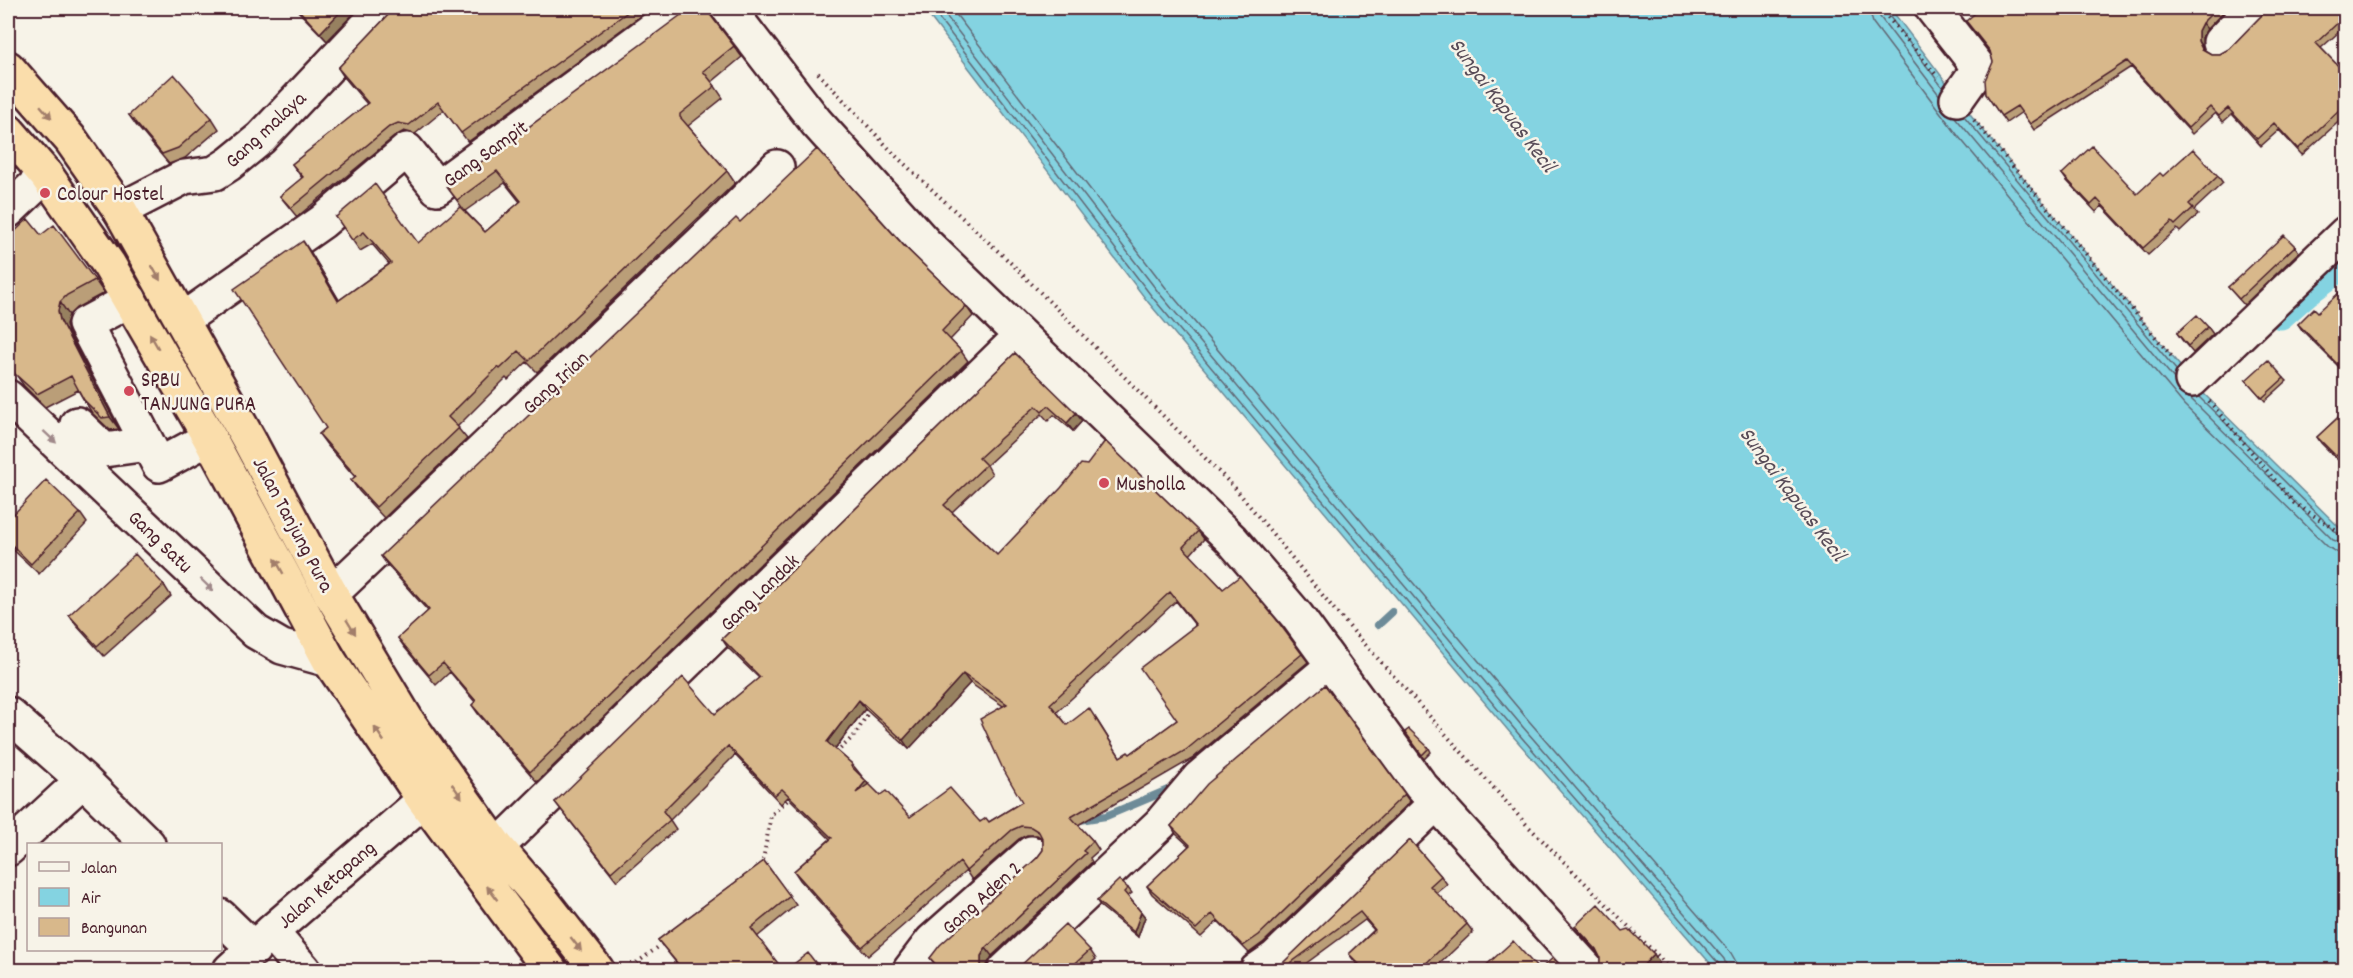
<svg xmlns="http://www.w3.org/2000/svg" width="2353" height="978" viewBox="0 0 2353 978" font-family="Dekko,sans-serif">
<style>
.water{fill:#84d3e1;stroke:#6d8b98;stroke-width:1.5}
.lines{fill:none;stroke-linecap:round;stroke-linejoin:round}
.shore{stroke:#616774;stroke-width:1.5}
.stream{stroke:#6d8b98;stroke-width:8}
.canal{stroke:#84d3e1;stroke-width:27}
.minor-casing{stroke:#4a1f2b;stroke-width:38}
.highway-casing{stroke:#4a1f2b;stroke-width:38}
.path{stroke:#4a1f2b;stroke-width:4;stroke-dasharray:1.5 4.5;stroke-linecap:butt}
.minor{stroke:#f7f3e8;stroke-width:33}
.highway{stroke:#faddab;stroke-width:33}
.wall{fill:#ba9e78;stroke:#4a1f2b;stroke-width:1.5;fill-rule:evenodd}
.shaded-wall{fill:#978161;stroke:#4a1f2b;stroke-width:1.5}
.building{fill:#d8b88b;stroke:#4a1f2b;stroke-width:1.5;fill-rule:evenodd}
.oneway{fill:#a27e6b}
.oneway2{fill:#a0898a}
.poi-dot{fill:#d1495b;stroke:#f7f3e8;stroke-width:2}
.labels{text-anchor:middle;stroke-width:5;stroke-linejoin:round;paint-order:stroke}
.street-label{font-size:21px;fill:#4a1f2b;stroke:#f7f3e8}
.poi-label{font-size:21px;fill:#4a1f2b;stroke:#f7f3e8;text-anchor:start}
.water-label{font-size:22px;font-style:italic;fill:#584c58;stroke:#f7f3e8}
</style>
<rect width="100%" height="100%" fill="#f7f3e8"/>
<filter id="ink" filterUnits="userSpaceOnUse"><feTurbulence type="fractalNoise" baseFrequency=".0167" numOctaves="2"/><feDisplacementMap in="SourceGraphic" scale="12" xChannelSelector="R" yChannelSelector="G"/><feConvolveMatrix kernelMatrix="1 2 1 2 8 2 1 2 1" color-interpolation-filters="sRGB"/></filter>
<g filter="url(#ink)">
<path class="water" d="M923,8H1890L1977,123L2201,391L2345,533V970H1716L1512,735L1148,302Z"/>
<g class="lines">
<path class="shore" d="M931,8L1153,298L1516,731L1719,964L1720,970
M940,8L1159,293L1522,726L1724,959L1728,970
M951,8L1166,288L1529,721L1731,953L1735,960L1737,970
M1869,8L1873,23L1959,137L2184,405L2328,547L2336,552L2346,553
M1878,8L1880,17L1940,96
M1885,8L1887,13L1943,88
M1964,116L2177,371
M1955,117L2175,380
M2198,396L2339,535L2346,537
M2189,397L2333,540L2346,544"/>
<path class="stream" d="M1378,625L1392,612
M1080,820L1106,816L1175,787"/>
<path class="canal" d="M2281,316L2307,293L2346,264"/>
<g class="minor-casing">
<path id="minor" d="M728,8L816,122L925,243L1232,540L1297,616L1421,786L1588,970
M1932,8L1979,68L1957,99
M2220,42L2253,8
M120,210L184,177L215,173L229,164L261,138L384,8
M8,211L46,175
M130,300L85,324L159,465L209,438
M182,320L322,222L407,150L437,188L682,8
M2192,380L2346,233
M8,397L256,632L282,647L329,660
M77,424L104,450L148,444
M331,594L728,217L777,167
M8,714L83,780L148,844
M497,847L1021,336
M8,849L83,780
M220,916L254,949
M271,932L304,970
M230,970L271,932L424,800
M910,970L932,941L1031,853
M1005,970L1160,824L1199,778L1323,674
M1257,970L1276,957L1436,803"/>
</g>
<g class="highway-casing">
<path id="highway" d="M8,68L71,140L120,210L249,440L331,594L408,722L497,847L542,900L597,970
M8,131L46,175L109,265L208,435L329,660L424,800L550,970"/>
</g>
<path class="path" d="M1880,8L1938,77
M818,73L897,157L1013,265L1235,488L1338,614L1526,824L1672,970
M1974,120L2173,358
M2209,401L2294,503L2346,536
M836,753L856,734L871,707
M762,866L771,815L792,796
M627,970L665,942"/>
<use href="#minor" class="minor"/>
<use href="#highway" class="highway"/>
</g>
<path class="wall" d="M295,8H359L327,41Z
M394,8H651L468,142L444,110L415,134L404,131L395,136L297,217L280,196L302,178L292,164L367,104L344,77L338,68L391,12Z
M1981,8H2227L2207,29L2202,37V48L2203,49L2211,54H2220L2229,49L2262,15L2266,8H2341L2337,11L2346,21V26L2321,48L2346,74V116H2345L2302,155L2279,130L2261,146L2232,114L2223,122L2215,113L2192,134L2131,67L2034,130L2022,112L2006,123L1986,94L1993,62Z
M709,10L712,17L742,57L712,82L723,98L688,126L727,171L735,183L537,372L527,362L508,380L506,378L457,427L467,439L384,518L359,491L351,480L355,477L327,445L319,434L326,428L311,253L339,300L389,264L372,244L360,251L336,217L418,243L464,210L447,187ZM505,183L520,202L485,232L465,211Z
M129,115L212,118L219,129L185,158L169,164L136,125Z
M2062,174L2137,194L2163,176H2218L2223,183L2194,210L2198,215L2180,232L2177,229L2148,255L2102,206L2096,212L2067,181Z
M740,222L904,246L966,306L973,316L950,340L961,351L968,361L537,782L479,715L472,705L475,702L450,672L436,685L405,648L398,638L428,611L388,566L381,556Z
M41,235L95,280L104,293L76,308L69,315L66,324L68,333L119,429L110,430L92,413L84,400L78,390L45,407L24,386L15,373L8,378V238Z
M2295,246L2299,252L2244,305L2228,287Z
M2346,296V374L2302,330L2298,324Z
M2208,327L2213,334L2193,353L2182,340L2177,333Z
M1015,353L1082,421L1073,431L1054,415L1048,421L1042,414L987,465L992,474L952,512L997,555L1198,531L1204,539L1190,555L1223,589L1276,619L1308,662L1192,759L1078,825L1093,841L1099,850L1090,858L1092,862L992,956L987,965V970H939L930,958L1037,858L1043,850V839L1037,835H1027L1019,839L972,880L966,871L868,956L800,880L794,871L830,839L788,797L781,804L735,755L670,820L676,829L617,881L555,802L715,714L759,678L728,648L722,639ZM1176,601L1195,625L1177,720L1130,754L1120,757L1095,717L1067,725L1057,712ZM970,683L1003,706L1022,802L989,822L910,817L880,795L869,785L852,764L835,749L865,709L909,749Z
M2284,378L2287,381L2265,401L2246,380Z
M2346,410V457L2340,462L2321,443L2317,437Z
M80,513L87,523L39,574L8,545V520Z
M164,585L171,596L104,656L76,625L69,615Z
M1325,685L1410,802L1264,942L1249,953L1218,921L1201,937L1152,894L1147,886L1189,846L1176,834L1171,826Z
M1405,732L1429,748L1431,752L1424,759Z
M1410,840L1441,876L1447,884L1436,893L1467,924L1473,932L1433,970H1363L1355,962L1349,954L1374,930L1365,920L1297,970H1270L1283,963Z
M764,861L796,905L757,937L783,970H682L658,940Z
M1128,888L1132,893L1128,896L1145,917L1138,937L1100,906L1097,901Z
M1575,926L1623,931L1654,954L1659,963L1652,970H1598L1600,967V957L1599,954L1581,934Z
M1090,950L1096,959L1083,970H1016Z"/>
<path class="shaded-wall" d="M344,8H359L327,41L320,33Z
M705,8H710L709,10L713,19Z
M2202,23L2207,29L2202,37V48L2207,55L2198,41V31Z
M303,241L311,253L346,312L338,301Z
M60,302L69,315L66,324L68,333L119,429L110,417L60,320L58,311Z
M1076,413L1082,421L1073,431L1067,423Z
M963,674L970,683L909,749L903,740Z
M859,700L865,709L833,751L827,742Z
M866,781L872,790L856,793Z
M1141,912L1145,917L1138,937L1134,932Z
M986,948L992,956L987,965V970H983L981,966V956Z
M1654,954L1659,963L1652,970H1639Z"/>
<path class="building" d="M297,8H344L320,33Z
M394,8H633L461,133L438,102L409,125L398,123L389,127L291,208L280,196L303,177L292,164L368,103L338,68L391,12Z
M688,8H705L734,46L703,71L715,86L680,114V117L727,171L529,361L519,351L500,369L498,367L448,417L459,428L376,507L351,480L356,476L319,434L326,428L234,289L303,241L338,301L391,263L364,232L352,240L336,217L375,184L418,243L460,207L485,232L521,201L497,171L457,200L447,187L685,12Z
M1981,8H2217L2202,23L2198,31V41L2202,49L2211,54H2220L2229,49L2262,15L2266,8H2333L2343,18L2316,43L2346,74V112L2344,113L2340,109L2298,149L2274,123L2257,139L2228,108L2219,116L2210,107L2188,128L2127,61L2030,124L2017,106L2001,116L1986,94L1985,80L1993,62L1990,51L1966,21Z
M174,74L212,118L178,148L162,154L129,115Z
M2092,146L2137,194L2160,173L2163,176L2193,149L2218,176L2189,204L2193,208L2175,225L2172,222L2143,248L2097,199L2091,205L2062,174Z
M817,149L904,246L966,306L942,331L961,351L530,772L472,705L476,701L443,663L429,675L398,638L429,610L381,556L736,218L740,222Z
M28,219L41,235L54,225L95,280L67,295L60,302L58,311L60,320L110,417L102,418L84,400L71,376L37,394L15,374L8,359V238Z
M2284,235L2295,246L2239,299L2228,287Z
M2341,291L2346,296V325L2340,330L2346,336V373L2298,324L2314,308L2318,312Z
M2197,315L2208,327L2188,346L2177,333Z
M1015,353L1076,413L1067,423L1048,406L1042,412L1036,406L979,458L986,465L944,505L997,555L1061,488L1081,464L1087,465L1105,441L1198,531L1183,547L1223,589L1240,576L1276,619L1302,654L1186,750L1071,817L1093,841L1083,851L1086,853L986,948L981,956V966L983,970H941L930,958L940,945L1037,858L1043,850V840L1039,832L1031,827L1021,826L1012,830L966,871L960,862L862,947L794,871L832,838L782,789L775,795L728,746L663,811L670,820L611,872L555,802L683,677L715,714L760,677L722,639ZM1170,592L1196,625L1140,668L1177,720L1130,754L1128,752L1120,757L1089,708L1067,725L1050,704ZM963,674L1007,704L980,719L1002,767L1022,802L989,822L986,818L980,822L950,788L910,817L886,791L880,795L869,784L856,793L866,781L851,766L852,764L827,742L859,700L903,740Z
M2268,360L2284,378L2262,398L2246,380Z
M2346,410V447L2336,456L2317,437Z
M46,480L80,513L31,564L8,541V520Z
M135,554L164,585L97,646L69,615Z
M1325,685L1405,794L1259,935L1243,946L1212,914L1196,929L1147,886L1190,845L1171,826L1207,784Z
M1409,729L1429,748L1422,755L1405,732Z
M1410,840L1441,876L1430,886L1467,924L1419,970H1365L1349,954L1375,930L1360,912L1281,970H1270L1283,963Z
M764,861L790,896L751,928L783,970H683L658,940Z
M1119,880L1128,888L1124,892L1141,912L1134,932L1097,901Z
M1598,904L1623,931L1629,929L1654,954L1639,970H1598L1600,967V957L1596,949L1575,926Z
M1065,924L1090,950L1068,970H1016Z
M1513,941L1539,970H1481Z
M808,953L821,970H786Z
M1553,958L1565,970H1539Z"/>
<defs><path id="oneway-solid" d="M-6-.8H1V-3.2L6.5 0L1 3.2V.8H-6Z" transform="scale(1.5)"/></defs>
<g class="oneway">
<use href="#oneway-solid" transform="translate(46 112) rotate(49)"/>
<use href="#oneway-solid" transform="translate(156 273) rotate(60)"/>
<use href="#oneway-solid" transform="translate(154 341) rotate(-120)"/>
<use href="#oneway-solid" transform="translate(279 566) rotate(-119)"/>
<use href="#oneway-solid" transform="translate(351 627) rotate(58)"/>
<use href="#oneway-solid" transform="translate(379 734) rotate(-124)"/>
<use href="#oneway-solid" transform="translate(457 791) rotate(55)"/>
<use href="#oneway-solid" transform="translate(492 893) rotate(-127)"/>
<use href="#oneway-solid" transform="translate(576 944) rotate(52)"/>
</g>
<g class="oneway2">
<use href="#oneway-solid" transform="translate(50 437) rotate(43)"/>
<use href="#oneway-solid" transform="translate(207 585) rotate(44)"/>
</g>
</g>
<g class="poi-dot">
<circle cx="45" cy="193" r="6"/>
<circle cx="129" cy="391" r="6"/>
<circle cx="1104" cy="483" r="6"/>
</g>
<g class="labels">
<g class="street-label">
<text transform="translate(265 129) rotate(-43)" y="7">Gang malaya</text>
<text transform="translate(485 153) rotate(-36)" y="7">Gang Sampit</text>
<text transform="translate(555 382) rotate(-43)" y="7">Gang Irian</text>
<text transform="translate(294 524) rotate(62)" y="7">Jalan Tanjung Pura</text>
<text transform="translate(161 541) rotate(44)" y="7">Gang Satu</text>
<text transform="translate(759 592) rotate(-44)" y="7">Gang Landak</text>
<text transform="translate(326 884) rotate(-41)" y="7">Jalan Ketapang</text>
<text transform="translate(981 897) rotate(-42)" y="7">Gang Aden 2</text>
</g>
<g class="poi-label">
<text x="57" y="200">Colour Hostel</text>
<text x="141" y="386">SPBU<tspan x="141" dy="24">TANJUNG PURA</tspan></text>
<text x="1116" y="490">Musholla</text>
</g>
<g class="water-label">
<text transform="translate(1504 104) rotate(53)" y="8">Sungai Kapuas Kecil</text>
<text transform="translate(1794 493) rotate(53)" y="8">Sungai Kapuas Kecil</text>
</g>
</g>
<rect width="2353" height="978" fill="none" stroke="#f7f3e8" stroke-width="30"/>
<rect x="15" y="15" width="2323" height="948" fill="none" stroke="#4a1f2b" stroke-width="2" filter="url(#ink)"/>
<rect x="27" y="843" width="195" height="108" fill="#f7f3e8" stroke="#b29e9c" stroke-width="1.5"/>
<rect x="39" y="862" width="30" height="9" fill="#f7f3e8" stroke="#b29e9c" stroke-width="1.5"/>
<text x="81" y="873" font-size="18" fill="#4a1f2b">Jalan</text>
<rect x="39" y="888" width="30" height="18" fill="#84d3e1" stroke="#b29e9c" stroke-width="1.5"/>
<text x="81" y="903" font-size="18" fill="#4a1f2b">Air</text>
<rect x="39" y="918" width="30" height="18" fill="#d8b88b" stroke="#b29e9c" stroke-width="1.5"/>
<text x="81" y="933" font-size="18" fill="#4a1f2b">Bangunan</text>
</svg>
